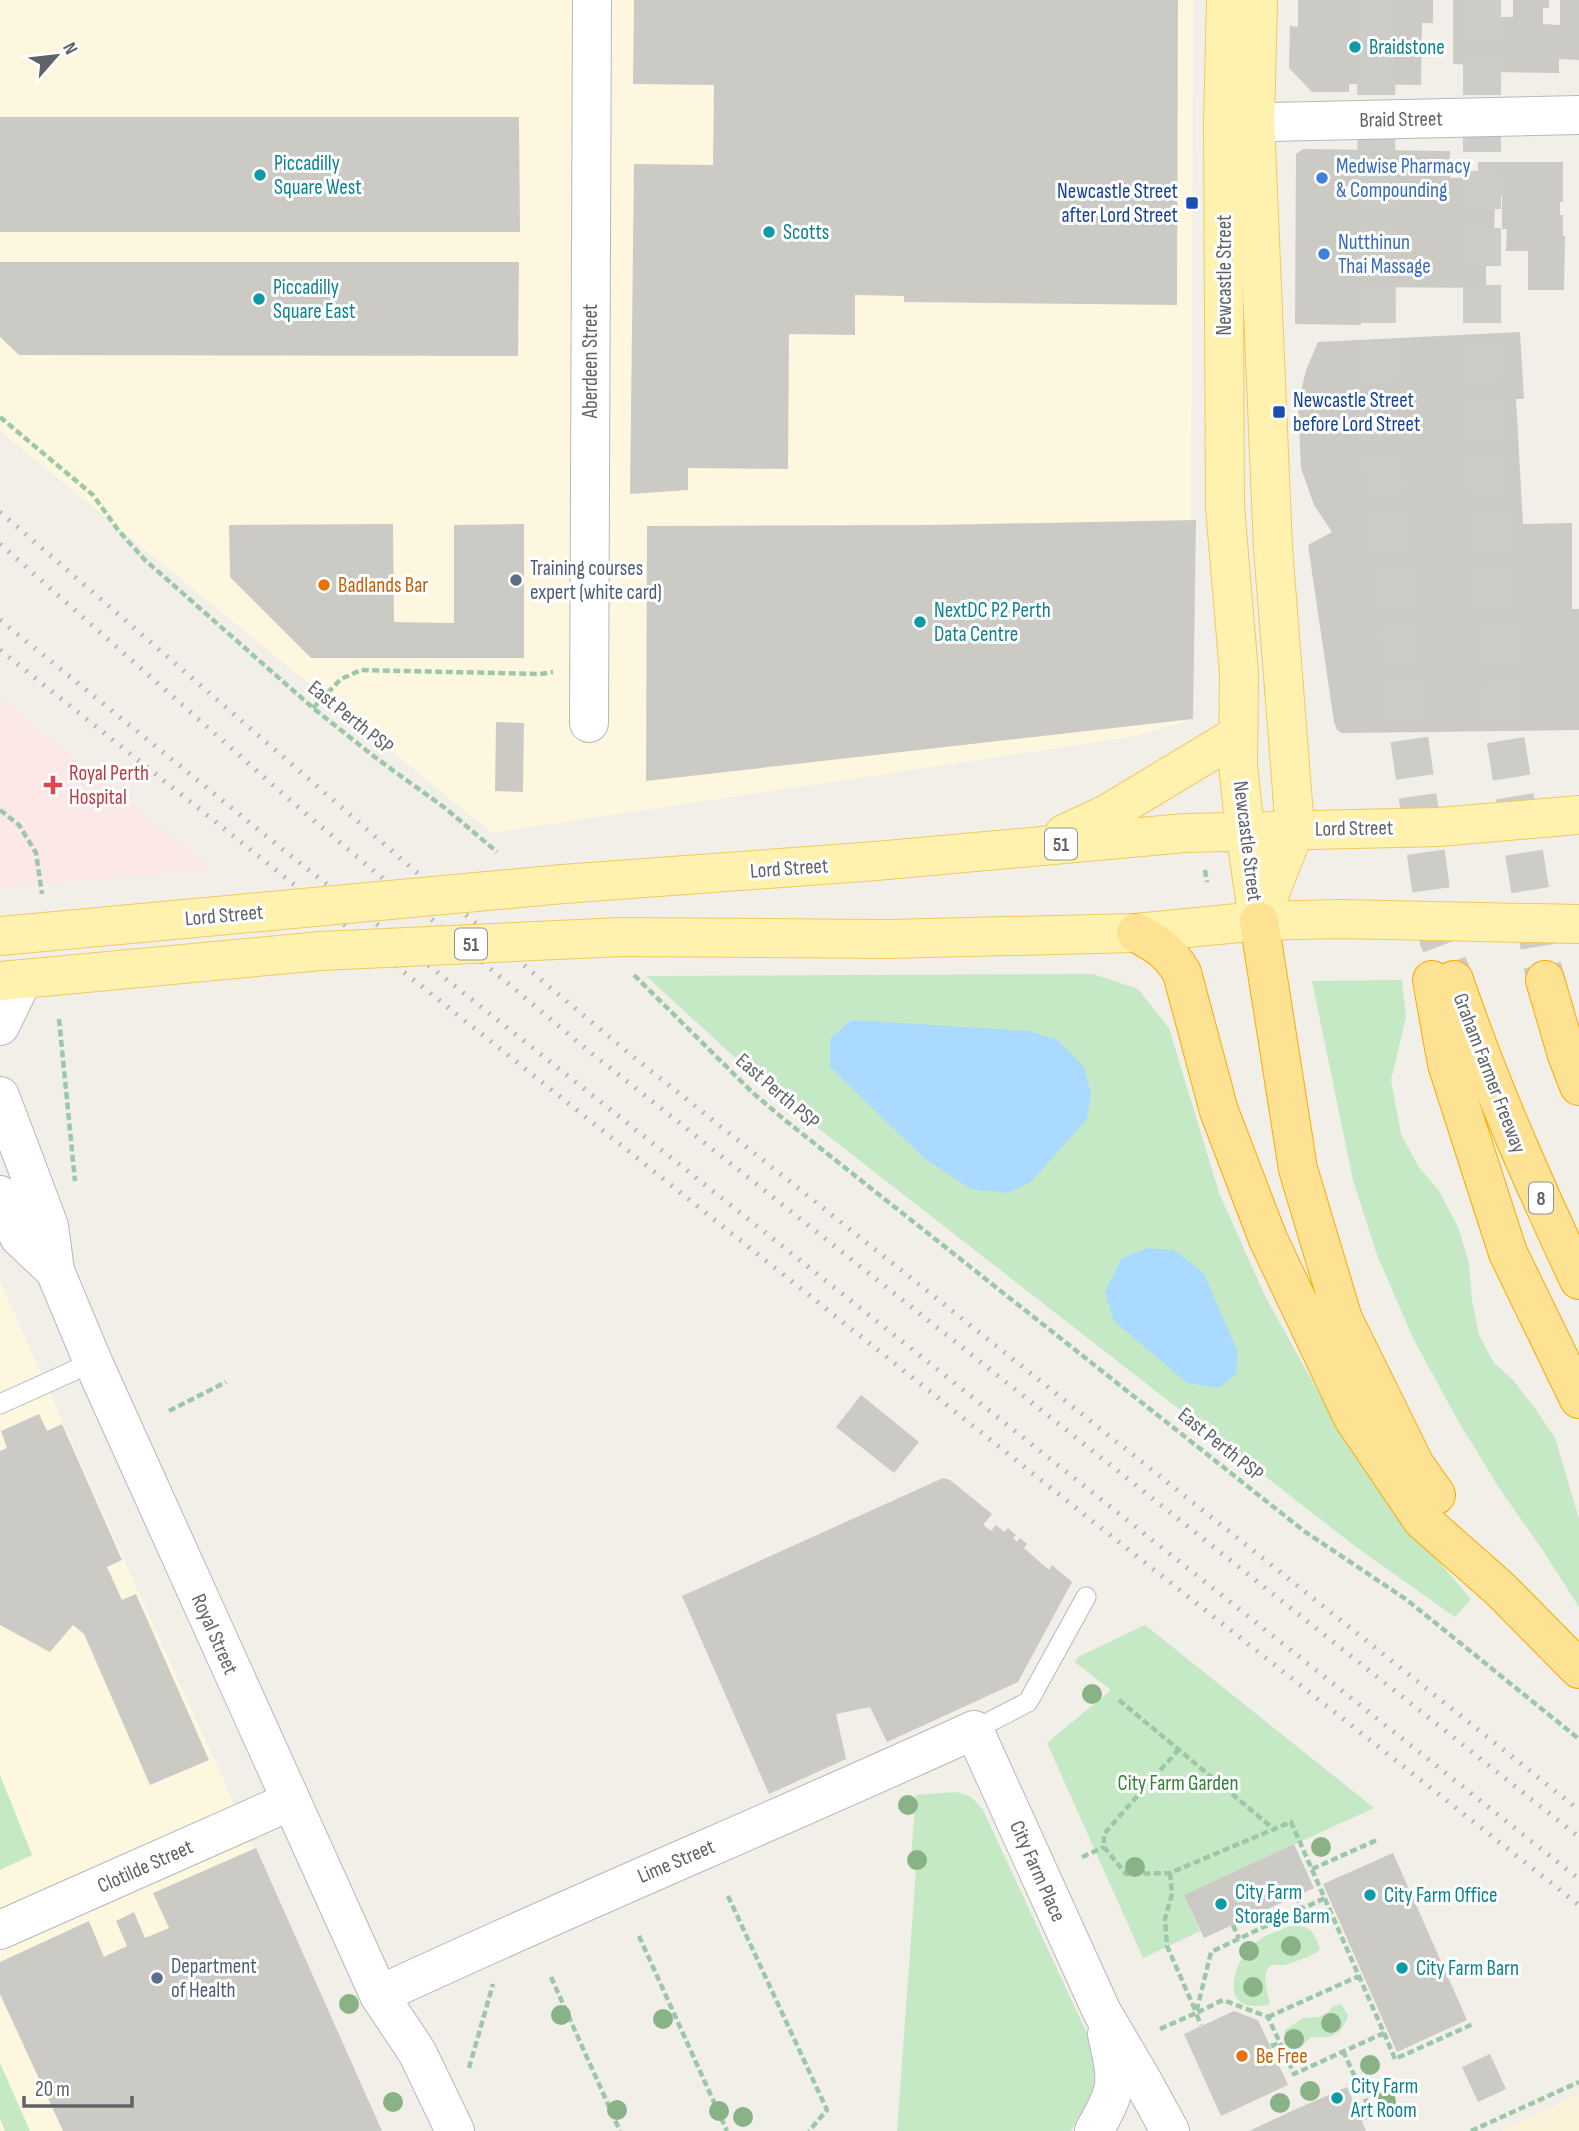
<svg xmlns="http://www.w3.org/2000/svg" width="1579" height="2131" viewBox="0 0 1579 2131" font-family="'Sofia Sans Condensed',sans-serif">
<style>
.commercial{fill:#fef7e0}
.medical{fill:#fce8e6}
.green{fill:#c5e8c5}
.sand{fill:#fbf3d9}
.water{fill:#aadaff}
.building{fill:#cccac5}
.lines{fill:none;stroke-linecap:round;stroke-linejoin:round}
.motorway-tunnel{stroke:#ccccc8;stroke-width:38;stroke-dasharray:38 19;stroke-linecap:butt}
.service-casing{stroke:#b5b8bc;stroke-width:21}
.minor-casing{stroke:#b5b8bc;stroke-width:40}
.tertiary-casing{stroke:#b5b8bc;stroke-width:40}
.primary-casing{stroke:#f2c960;stroke-width:40}
.motorway-casing{stroke:#f9ab00;stroke-width:40}
.path{stroke:#9cc7a9;stroke-width:4.5;stroke-dasharray:7 3.5;stroke-linecap:butt}
.service{stroke:#fff;stroke-width:19}
.minor{stroke:#fff;stroke-width:38}
.tertiary{stroke:#fff;stroke-width:38}
.primary{stroke:#fff2af;stroke-width:38}
.motorway{stroke:#fde293;stroke-width:38}
.rail{stroke:#b6b7b8;stroke-width:5;stroke-dasharray:2 9;stroke-linecap:butt}
.primary-bridge-casing{stroke:#f2c960;stroke-width:40;stroke-linecap:butt}
.primary-bridge{stroke:#fff2af;stroke-width:38}
.tree{fill:#89b387}
.culture-dot{fill:#0f9aa8;stroke:#fff;stroke-width:2.5}
.shop-dot{fill:#3f7fe0;stroke:#fff;stroke-width:2.5}
.transit-dot{fill:#1a4fb4;stroke:#fff;stroke-width:2.5}
.service-dot{fill:#5c6f8a;stroke:#fff;stroke-width:2.5}
.food-dot{fill:#e8710a;stroke:#fff;stroke-width:2.5}
.health-dot{fill:#e0444e;stroke:#fff;stroke-width:2.5}
.labels{text-anchor:middle;stroke-width:6;stroke-linejoin:round;paint-order:stroke}
.shield{fill:#fff;stroke:#8f9295;stroke-width:2}
.shield-label{font-size:19px;font-weight:bold;fill:#5f6368}
.culture-label{font-size:21px;fill:#0d838f;stroke:#fff;text-anchor:start}
.street-label{font-size:21px;fill:#5f6368;stroke:#fff}
.shop-label{font-size:21px;fill:#366cbe;stroke:#fff;text-anchor:start}
.transit-label{font-size:21px;fill:#164399;stroke:#fff;text-anchor:end}
.service-label{font-size:21px;fill:#4e5e75;stroke:#fff;text-anchor:start}
.food-label{font-size:21px;fill:#c56008;stroke:#fff;text-anchor:start}
.health-label{font-size:21px;fill:#be3a42;stroke:#fff;text-anchor:start}
.park-label{font-size:21px;fill:#348238;stroke:#fff}
</style>
<rect width="100%" height="100%" fill="#f1efe8"/>
<path class="commercial" d="M0,0H1193L1191,492L1193,719L1137,736L492,833L0,431Z
M0,1281L128,1569L382,2131H0Z"/>
<path class="medical" d="M0,699L213,870L0,887Z"/>
<path class="green" d="M1093,974L1138,989L1169,1028L1219,1193L1265,1296L1333,1419L1395,1511L1471,1599L1455,1617L1356,1547L809,1121L766,1086L646,976Z
M1402,980L1406,1017L1391,1080L1401,1134L1418,1166L1439,1191L1458,1227L1469,1263L1472,1300L1479,1335L1494,1363L1513,1380L1534,1407L1555,1438L1579,1519V1607L1542,1549L1499,1488L1457,1419L1414,1340L1377,1255L1353,1180L1312,981Z
M1145,1625L1374,1808L1184,1895L1200,1931L1143,1958L1047,1743L1111,1690L1075,1662L1078,1657Z
M0,1775L32,1855L0,1870Z
M956,1792L970,1796L982,1808L1091,2042L1097,2077L1092,2093L1071,2131H897L916,1870L910,1869L916,1795Z
M1294,1925C1312,1927 1315,1933 1320,1950C1317,1954 1290,1964 1284,1965C1281,1966 1277,1964 1273,1965C1260,1969 1267,1993 1270,2002L1268,2005C1241,2009 1228,2000 1236,1972C1238,1965 1241,1958 1246,1952C1258,1937 1276,1931 1294,1925Z
M1341,2004L1348,2015C1341,2037 1331,2038 1311,2037L1300,2048L1294,2050L1290,2049L1284,2036L1285,2030L1303,2018L1319,2017L1328,2012L1333,2006Z
M0,2063L30,2131H5L0,2119Z"/>
<path class="sand" d="M1579,2094V2131H1501Z"/>
<path class="water" d="M851,1020L1029,1031L1058,1040L1084,1067L1091,1094L1087,1119L1030,1183L1007,1193L971,1189L925,1159L830,1067V1039Z
M1147,1248L1174,1250L1203,1272L1238,1352L1236,1374L1219,1388L1187,1383L1114,1321L1105,1292L1121,1259Z"/>
<path class="building" d="M634,0H1178L1177,305L904,302V296L855,295V335L789,334L788,469L688,468V490L630,494L634,164L713,165L714,85L633,84Z
M1298,0H1433V23H1422L1421,85L1349,84V92H1312L1289,68L1290,26L1298,27Z
M1453,0H1501V17H1513V0H1549V8H1543V24L1560,25V0H1579V60L1559,59V73L1480,72V65L1453,64Z
M0,117H519L520,232H0Z
M1303,149L1450,151V178H1478V162H1563V202H1560V215H1563V236H1565L1564,290H1528V251H1506L1507,229H1502V196H1495L1494,243L1486,242V288L1361,287V325L1295,324L1296,154Z
M0,262H519L518,356L19,355L0,337Z
M1520,332L1524,399H1516L1523,524L1572,523V609H1579V730L1342,733L1337,730L1334,722L1308,545L1332,532L1314,505L1301,468L1298,404L1306,370L1318,342Z
M1196,520L1193,719L646,781L647,526L931,525Z
M393,524L394,622L454,623V525L524,524V658H311L230,577L229,525Z
M496,722L524,723L523,792L495,791Z
M861,1395L919,1442L894,1473L836,1427Z
M39,1414L47,1431L62,1424L122,1560L107,1567L122,1600L136,1594L209,1760L150,1785L84,1634L73,1625L50,1652L0,1625V1451L7,1448L1,1431Z
M943,1478L950,1480L992,1514L983,1525L991,1531L996,1525L1004,1532L1008,1528L1016,1535L1013,1538L1017,1542L1020,1538L1027,1544L1024,1548L1049,1570L1052,1565L1072,1582L1018,1682L887,1742L870,1707L836,1714L846,1759L769,1794L682,1596Z
M1294,1844L1314,1888L1204,1938L1184,1895Z
M256,1848L382,2131H63L0,1994V1962L89,1921L104,1957L127,1946L116,1921L134,1912L145,1938L169,1928L153,1893Z
M1393,1853L1467,2020L1397,2052L1323,1884Z
M1234,2011L1258,2020L1288,2085L1221,2116L1184,2034Z
M1490,2054L1506,2089L1478,2102L1462,2067Z
M1347,2087L1366,2131H1249L1296,2109Z"/>
<g class="lines">
<path class="motorway-tunnel" d="M1376,0L1377,399L1407,723L1438,938L1454,980
M1482,0V399L1504,731L1545,980"/>
<g class="service-casing">
<path id="service" d="M0,1404L93,1362
M974,1730L1028,1702L1086,1597"/>
</g>
<g class="minor-casing">
<path id="minor" d="M1223,123L1579,115
M589,723L592,0
M0,1930L291,1801
M379,1995C576,1903 777,1820 974,1730L1102,2012L1142,2080L1170,2131
M1094,2131C1119,2086 1118,2084 1107,2034"/>
</g>
<g class="tertiary-casing">
<path id="tertiary" d="M0,1026L23,979
M0,1096L49,1226L55,1271L93,1362L379,1995L417,2052L455,2131
M0,1195L19,1237L55,1271"/>
</g>
<g class="primary-casing">
<path id="primary" d="M1226,0L1223,123L1225,507L1239,673L1238,765L1245,831L1258,919
M1258,0L1255,122L1273,548L1295,829L1259,921
M1064,834L1107,814L1238,735
M563,884L876,861L1185,833L1439,827L1579,815
M0,936L271,911
M622,937L888,939L1136,933L1259,921L1340,919L1579,924
M0,981L321,951"/>
</g>
<g class="motorway-casing">
<path id="motorway" d="M1259,921L1298,1169L1343,1319L1415,1465L1436,1495
M1136,933C1156,943 1171,953 1182,973L1219,1111L1268,1239L1353,1418L1422,1520L1500,1589L1579,1669
M1432,980L1447,1064L1508,1253L1579,1399
M1454,980C1489,1083 1533,1182 1579,1280
M1545,980L1567,1055L1579,1086"/>
</g>
<path class="path" d="M0,417L93,495L118,530L145,560L313,708L376,758L445,808L497,852
M313,708L341,679L361,670L540,674L553,672
M0,810L19,825L36,853L42,894
M1205,870L1207,882
M634,975L753,1093L786,1121L1304,1531L1407,1600L1579,1739
M59,1019L75,1181
M169,1411L226,1382
M1119,1700L1275,1830
M1179,1749L1104,1834V1847L1126,1874L1170,1873L1291,1822L1384,2033L1294,2074L1268,2017L1223,2000L1196,2013L1201,2025
M1082,1857L1104,1847
M1312,1869L1377,1840
M1170,1873L1172,1894L1165,1919L1167,1946L1196,2012
M728,1896L827,2110L809,2131
M1296,1896L1302,1909
M1233,1925L1239,1939
M639,1936L727,2131
M551,1977L620,2131
M1268,2017L1359,1976
M1160,2029L1196,2013L1211,1952L1325,1898
M1384,2033L1395,2059L1473,2024
M1271,2046L1280,2043
M1343,2051L1372,2114L1361,2119
M469,2068L493,1984
M1471,2131L1579,2082"/>
<use href="#service" class="service"/>
<use href="#minor" class="minor"/>
<use href="#tertiary" class="tertiary"/>
<use href="#primary" class="primary"/>
<use href="#motorway" class="motorway"/>
<path class="rail" d="M0,512L547,985L636,1059L1579,1810
M0,544L299,808L580,1044L1579,1837
M0,620L281,848L1579,1879
M0,650L1091,1520L1579,1905"/>
<g class="primary-bridge-casing">
<path id="primary-bridge" d="M271,911L563,884
M321,951L622,937"/>
</g>
<use href="#primary-bridge" class="primary-bridge"/>
</g>
<g class="tree">
<circle cx="1092" cy="1694" r="10"/>
<circle cx="908" cy="1805" r="10"/>
<circle cx="1321" cy="1847" r="10"/>
<circle cx="917" cy="1860" r="10"/>
<circle cx="1135" cy="1867" r="10"/>
<circle cx="1291" cy="1946" r="10"/>
<circle cx="1249" cy="1951" r="10"/>
<circle cx="1253" cy="1987" r="10"/>
<circle cx="349" cy="2004" r="10"/>
<circle cx="561" cy="2015" r="10"/>
<circle cx="663" cy="2019" r="10"/>
<circle cx="1331" cy="2023" r="10"/>
<circle cx="1294" cy="2039" r="10"/>
<circle cx="1370" cy="2065" r="10"/>
<circle cx="1310" cy="2091" r="10"/>
<circle cx="1386" cy="2101" r="10"/>
<circle cx="393" cy="2102" r="10"/>
<circle cx="1280" cy="2103" r="10"/>
<circle cx="617" cy="2110" r="10"/>
<circle cx="719" cy="2111" r="10"/>
<circle cx="743" cy="2117" r="10"/>
</g>
<g class="culture-dot">
<circle cx="1355" cy="47" r="7"/>
<circle cx="260" cy="175" r="7"/>
<circle cx="769" cy="232" r="7"/>
<circle cx="259" cy="299" r="7"/>
<circle cx="920" cy="622" r="7"/>
<circle cx="1370" cy="1895" r="7"/>
<circle cx="1221" cy="1904" r="7"/>
<circle cx="1402" cy="1968" r="7"/>
<circle cx="1337" cy="2098" r="7"/>
</g>
<g class="shop-dot">
<circle cx="1322" cy="178" r="7"/>
<circle cx="1324" cy="254" r="7"/>
</g>
<g class="transit-dot">
<rect x="1185" y="196" width="14" height="14" rx="3.5"/>
<rect x="1272" y="405" width="14" height="14" rx="3.5"/>
</g>
<g class="service-dot">
<circle cx="516" cy="580" r="7"/>
<circle cx="157" cy="1978" r="7"/>
</g>
<g class="food-dot">
<circle cx="324" cy="585" r="7"/>
<circle cx="1242" cy="2056" r="7"/>
</g>
<path class="health-dot" d="M49.5 774.5h7v7h7v7h-7v7h-7v-7h-7v-7h7z"/>
<g class="labels">
<g class="shield">
<rect x="1045" y="828.5" width="32" height="31" rx="5"/>
<rect x="455" y="928.5" width="32" height="31" rx="5"/>
<rect x="1529" y="1182.5" width="24" height="31" rx="5"/>
</g>
<g class="shield-label">
<text x="1061" y="851">51</text>
<text x="471" y="951">51</text>
<text x="1541" y="1205">8</text>
</g>
<g class="culture-label">
<text x="1369" y="54">Braidstone</text>
<text x="274" y="170">Piccadilly<tspan x="274" dy="24">Square West</tspan></text>
<text x="783" y="239">Scotts</text>
<text x="273" y="294">Piccadilly<tspan x="273" dy="24">Square East</tspan></text>
<text x="934" y="617">NextDC P2 Perth<tspan x="934" dy="24">Data Centre</tspan></text>
<text x="1235" y="1899">City Farm<tspan x="1235" dy="24">Storage Barm</tspan></text>
<text x="1384" y="1902">City Farm Office</text>
<text x="1416" y="1975">City Farm Barn</text>
<text x="1351" y="2093">City Farm<tspan x="1351" dy="24">Art Room</tspan></text>
</g>
<g class="street-label">
<text transform="translate(1401 119) rotate(-1)" y="7">Braid Street</text>
<text transform="translate(1224 275) rotate(-90)" y="7">Newcastle Street</text>
<text transform="translate(590 361) rotate(-90)" y="7">Aberdeen Street</text>
<text transform="translate(351 717) rotate(39)" y="7">East Perth PSP</text>
<text transform="translate(1354 828) rotate(-1)" y="7">Lord Street</text>
<text transform="translate(1248 841) rotate(83)" y="7">Newcastle Street</text>
<text transform="translate(789 868) rotate(-4)" y="7">Lord Street</text>
<text transform="translate(224 915) rotate(-5)" y="7">Lord Street</text>
<text transform="translate(1490 1073) rotate(69)" y="7">Graham Farmer Freeway</text>
<text transform="translate(778 1091) rotate(41)" y="7">East Perth PSP</text>
<text transform="translate(1221 1444) rotate(39)" y="7">East Perth PSP</text>
<text transform="translate(215 1634) rotate(66)" y="7">Royal Street</text>
<text transform="translate(676 1861) rotate(-23)" y="7">Lime Street</text>
<text transform="translate(145 1866) rotate(-24)" y="7">Clotilde Street</text>
<text transform="translate(1038 1871) rotate(66)" y="7">City Farm Place</text>
</g>
<g class="shop-label">
<text x="1336" y="173">Medwise Pharmacy<tspan x="1336" dy="24">&amp; Compounding</tspan></text>
<text x="1338" y="249">Nutthinun<tspan x="1338" dy="24">Thai Massage</tspan></text>
</g>
<g class="transit-label">
<text x="1178" y="198">Newcastle Street<tspan x="1178" dy="24">after Lord Street</tspan></text>
<text x="1293" y="407" text-anchor="start">Newcastle Street<tspan x="1293" dy="24">before Lord Street</tspan></text>
</g>
<g class="service-label">
<text x="530" y="575">Training courses<tspan x="530" dy="24">expert (white card)</tspan></text>
<text x="171" y="1973">Department<tspan x="171" dy="24">of Health</tspan></text>
</g>
<g class="food-label">
<text x="338" y="592">Badlands Bar</text>
<text x="1256" y="2063">Be Free</text>
</g>
<g class="health-label">
<text x="69" y="780">Royal Perth<tspan x="69" dy="24">Hospital</tspan></text>
</g>
<g class="park-label">
<text x="1178" y="1790">City Farm Garden</text>
</g>
</g>
<g transform="translate(56 56) rotate(62)" stroke="#ffffff" stroke-width="5" paint-order="stroke">
<path d="M0-5L12 26L0 18L-12 26Z" fill="#5f6368"/>
<text y="-10" font-size="19" font-weight="bold" text-anchor="middle" fill="#5f6368">N</text>
</g>
<path d="M24 2096v10h108v-10" fill="none" stroke="#5f6368" stroke-width="3.5"/>
<text x="35" y="2096" font-size="21" fill="#5f6368" stroke="#ffffff" stroke-width="5" paint-order="stroke">20 m</text>
</svg>
